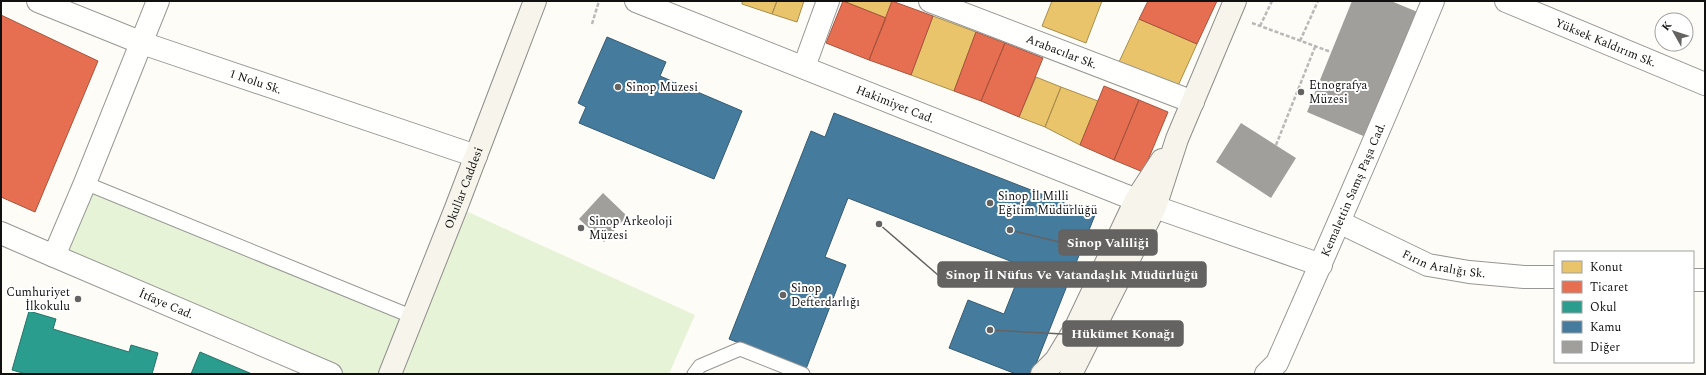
<svg xmlns="http://www.w3.org/2000/svg" width="1706" height="375" viewBox="0 0 1706 375" font-family="Spectral,serif">
<style>
.green{fill:#e7f3d7}
.homes{fill:#e9c46a;stroke:#a88e4f}
.shops{fill:#e76f51;stroke:#a7533e}
.schools{fill:#2a9d8f;stroke:#227369}
.public{fill:#457b9d;stroke:#355b73}
.building{fill:#a19f9c}
.lines{fill:none;stroke-linecap:round;stroke-linejoin:round}
.service-casing{stroke:#979795;stroke-width:15}
.minor-casing{stroke:#979795;stroke-width:24}
.tertiary-casing{stroke:#979795;stroke-width:24}
.secondary-casing{stroke:#8e8d8b;stroke-width:24}
.path{stroke:#b9b9b8;stroke-width:2.5;stroke-dasharray:4 2;stroke-linecap:butt}
.service{stroke:#fffffe;stroke-width:13}
.minor{stroke:#fffffe;stroke-width:22}
.tertiary{stroke:#fffffe;stroke-width:22}
.secondary{stroke:#f6f4eb;stroke-width:22}
.poi-dot{fill:#646362;stroke:#fff;stroke-width:1.5}
.labels{text-anchor:middle;stroke-width:4;stroke-linejoin:round;paint-order:stroke}
.street-label{font-size:12px;fill:#111;stroke:#fff}
.poi-label{font-size:12px;fill:#111;stroke:#fff;text-anchor:start}
.leader{fill:none;stroke:#646362;stroke-width:1.5}
.callout-dot{fill:#646362;stroke:#fff;stroke-width:1.5}
.callout{fill:#646362;stroke:#646362;stroke-width:1.5}
.callout-label{font-size:13px;text-anchor:middle;font-weight:bold;fill:#fff}
</style>
<rect width="100%" height="100%" fill="#fdfcf7"/>
<path class="green" d="M85,183L413,317L456,208L468,212L695,315L669,374H331L54,256Z"/>
<path class="homes" d="M742,1H777L772,14L742,4Z
M777,1H804L797,22L772,14Z
M843,1H892L886,18Z
M1052,1H1102L1086,43L1042,26Z
M933,16L976,32L954,91L911,75Z
M1139,19L1197,44L1177,88L1119,62Z
M1036,77L1061,87L1045,127L1019,117Z
M1061,87L1098,101L1080,145L1045,127Z"/>
<path class="shops" d="M843,1L886,18L869,60L826,43Z
M892,1L933,16L911,75L869,60Z
M1148,1H1217L1197,44L1139,19Z
M1,15L98,61L35,212L1,197Z
M976,32L1005,43L981,101L954,91Z
M1005,43L1043,58L1019,117L981,101Z
M1104,86L1139,100L1114,160L1080,145Z
M1139,100L1168,112L1143,172L1114,160Z"/>
<path class="schools" d="M29,311L56,319L53,329L129,352L131,345L158,353L152,374H26L12,370Z
M200,352L252,374H191Z"/>
<path class="public" d="M607,37L666,62L660,76L742,111L714,179L579,123L586,107L578,103Z
M834,113L1095,215L1032,374H1016L949,348L968,300L1004,314L1023,266L848,198L825,257L846,265L806,369L729,339L811,131L825,137Z"/>
<path class="building" d="M1352,1H1391L1420,13L1368,138L1307,112Z
M1241,123L1296,158L1271,198L1216,162Z
M603,193L627,216L604,242L579,219Z"/>
<g class="lines">
<g class="service-casing">
<path id="service" d="M85,183L413,317
M694,374L700,366L740,349L803,374"/>
</g>
<g class="minor-casing">
<g id="minor">
<path id="s1" d="M38,1L142,43L476,156"/>
<path id="s2" d="M930,1L1193,102"/>
<path id="s3" d="M1506,1L1705,84"/>
<path d="M804,67L828,1"/>
<path d="M1155,207L1321,265"/>
<path id="s4" d="M1339,222L1428,265L1469,272L1524,277H1555"/>
<path d="M1,233L54,256L85,183L158,1"/>
<path d="M1693,280H1705"/>
<path id="s5" d="M1266,374L1277,363C1330,243 1383,123 1433,1"/>
</g>
</g>
<g class="tertiary-casing">
<g id="tertiary">
<path id="s6" d="M636,1L1154,207"/>
<path id="s7" d="M54,256L331,374"/>
</g>
</g>
<g class="secondary-casing">
<g id="secondary">
<path id="s8" d="M390,374L456,208L535,1"/>
<path d="M1042,374L1056,360L1076,327L1136,200L1162,160"/>
<path d="M1071,374L1155,207L1177,139L1235,1"/>
</g>
</g>
<path class="path" d="M1252,23L1331,52
M592,24L599,1
M1260,26L1272,1
M1300,41L1318,1
M1276,145L1315,47"/>
<use href="#service" class="service"/>
<use href="#minor" class="minor"/>
<use href="#tertiary" class="tertiary"/>
<use href="#secondary" class="secondary"/>
</g>
<g class="poi-dot">
<circle cx="618" cy="87" r="4"/>
<circle cx="1301" cy="92" r="4"/>
<circle cx="990" cy="203" r="4"/>
<circle cx="581" cy="228" r="4"/>
<circle cx="783" cy="295" r="4"/>
<circle cx="78" cy="299" r="4"/>
</g>
<g class="labels">
<g class="street-label">
<text dy="4" stroke="none"><textPath href="#s3" startOffset="108">Yüksek Kaldırım Sk.</textPath></text>
<text dy="4" stroke="none"><textPath href="#s2" startOffset="141">Arabacılar Sk.</textPath></text>
<text dy="4" stroke="none"><textPath href="#s1" startOffset="232">1 Nolu Sk.</textPath></text>
<text dy="4" stroke="none"><textPath href="#s6" startOffset="279">Hakimiyet Cad.</textPath></text>
<text dy="4" stroke="none"><textPath href="#s8" startOffset="200">Okullar Caddesi</textPath></text>
<text dy="4" stroke="none"><textPath href="#s5" startOffset="205">Kemalettin Samş Paşa Cad.</textPath></text>
<text dy="4" stroke="none"><textPath href="#s4" startOffset="114">Fırın Aralığı Sk.</textPath></text>
<text dy="4" stroke="none"><textPath href="#s7" startOffset="122">İtfaye Cad.</textPath></text>
</g>
<g class="poi-label">
<text x="1309" y="89">Etnografya<tspan x="1309" dy="14">Müzesi</tspan></text>
<text x="626" y="91">Sinop Müzesi</text>
<text x="998" y="200">Sinop İl Milli<tspan x="998" dy="14">Eğitim Müdürlüğü</tspan></text>
<text x="589" y="225">Sinop Arkeoloji<tspan x="589" dy="14">Müzesi</tspan></text>
<text x="791" y="292">Sinop<tspan x="791" dy="14">Defterdarlığı</tspan></text>
<text x="70" y="296" text-anchor="end">Cumhuriyet<tspan x="70" dy="14">İlkokulu</tspan></text>
</g>
</g>
<path class="leader" d="M1010 230L1059 242M879 224L938 275M990 330L1063 334"/>
<g class="callout-dot">
<circle cx="1010" cy="230" r="4"/>
<circle cx="879" cy="224" r="4"/>
<circle cx="990" cy="330" r="4"/>
</g>
<g class="callout">
<rect x="1059" y="230" width="98" height="25" rx="4"/>
<rect x="938" y="262" width="268" height="25" rx="4"/>
<rect x="1063" y="321" width="120" height="25" rx="4"/>
</g>
<g class="callout-label">
<text x="1108" y="247">Sinop Valiliği</text>
<text x="1072" y="279">Sinop İl Nüfus Ve Vatandaşlık Müdürlüğü</text>
<text x="1123" y="338">Hükümet Konağı</text>
</g>
<rect width="1706" height="375" fill="none" stroke="#111111" stroke-width="4"/>
<rect x="1554" y="251" width="140" height="112" fill="#ffffff" stroke="#a0a0a0"/>
<rect x="1562" y="261" width="20" height="12" fill="#e9c46a" stroke="#a0a0a0"/>
<text x="1590" y="271" font-size="12" fill="#111111">Konut</text>
<rect x="1562" y="281" width="20" height="12" fill="#e76f51" stroke="#a0a0a0"/>
<text x="1590" y="291" font-size="12" fill="#111111">Ticaret</text>
<rect x="1562" y="301" width="20" height="12" fill="#2a9d8f" stroke="#a0a0a0"/>
<text x="1590" y="311" font-size="12" fill="#111111">Okul</text>
<rect x="1562" y="321" width="20" height="12" fill="#457b9d" stroke="#a0a0a0"/>
<text x="1590" y="331" font-size="12" fill="#111111">Kamu</text>
<rect x="1562" y="341" width="20" height="12" fill="#a19f9c" stroke="#a0a0a0"/>
<text x="1590" y="351" font-size="12" fill="#111111">Diğer</text>
<g transform="translate(1674 32) rotate(309)"><circle r="19" fill="#ffffff" stroke="#a0a0a0"/>
<path d="M0-3L7 15L0 10L-7 15Z" fill="#646362"/>
<text y="-6" font-size="11" font-weight="bold" text-anchor="middle" fill="#111111">K</text>
</g>
</svg>
